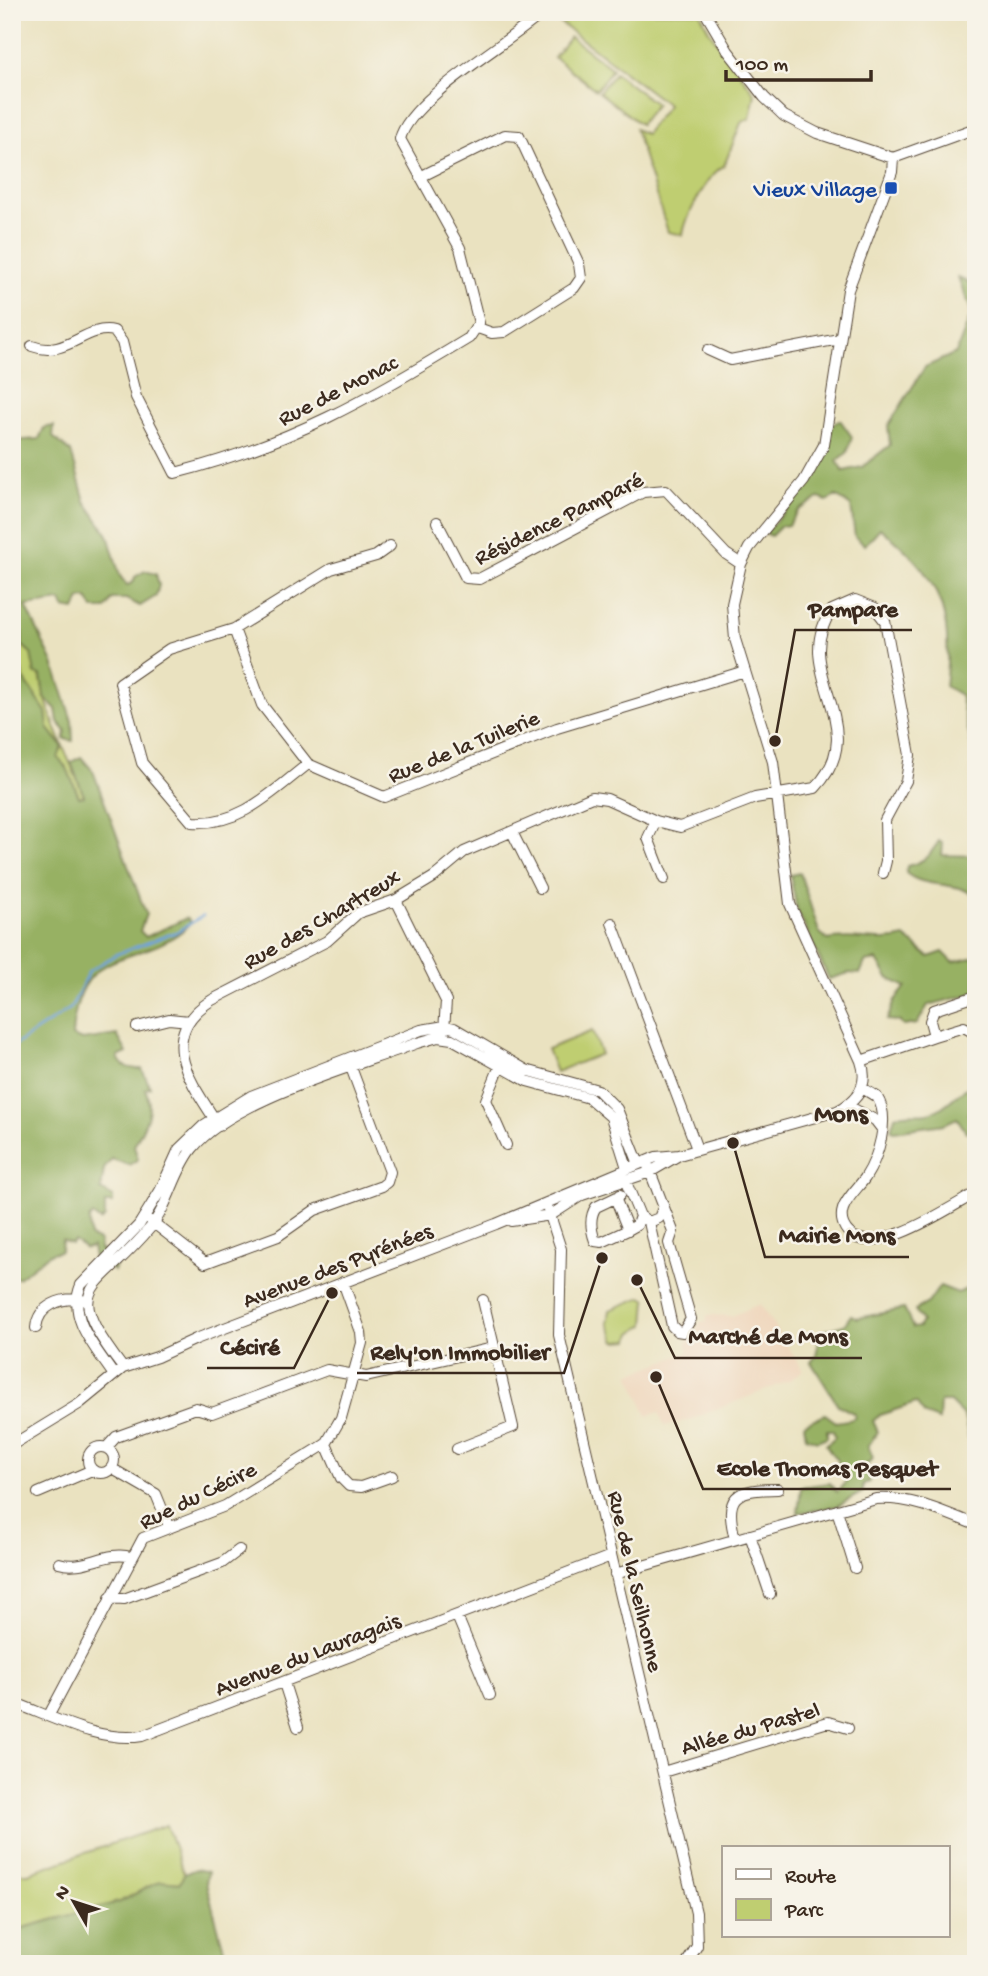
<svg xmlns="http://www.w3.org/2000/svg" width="988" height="1976" viewBox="0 0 988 1976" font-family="'Gochi Hand',sans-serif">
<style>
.built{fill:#efd6bb}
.green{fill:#bfce71;stroke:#7d7c48;stroke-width:2}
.forest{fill:#97b163;stroke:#696e40;stroke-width:2}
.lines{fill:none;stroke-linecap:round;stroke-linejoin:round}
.stream{stroke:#6fa3db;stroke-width:2.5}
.minor-casing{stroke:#554636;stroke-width:12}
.minor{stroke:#fff;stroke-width:10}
.transit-dot{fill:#1a4fb4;stroke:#f7f3e8;stroke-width:2.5}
.labels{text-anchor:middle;stroke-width:5;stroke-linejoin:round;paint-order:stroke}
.transit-label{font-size:23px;fill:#164399;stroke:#f7f3e8;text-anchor:end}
.street-label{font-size:23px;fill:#3b2a1e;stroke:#f7f3e8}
.quarter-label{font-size:26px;font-weight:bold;fill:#3b2a1e;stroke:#f7f3e8}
.leader{fill:none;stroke:#3b2a1e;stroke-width:2.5}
.callout-dot{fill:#3b2a1e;stroke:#f7f3e8;stroke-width:2.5}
.callout-label{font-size:24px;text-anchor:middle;font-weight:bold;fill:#3b2a1e;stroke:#f7f3e8;stroke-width:5;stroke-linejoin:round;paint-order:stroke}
</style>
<rect width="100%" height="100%" fill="#f7f3e8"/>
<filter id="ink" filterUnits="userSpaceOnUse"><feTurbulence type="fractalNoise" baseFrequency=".0143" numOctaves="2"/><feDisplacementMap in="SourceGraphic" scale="14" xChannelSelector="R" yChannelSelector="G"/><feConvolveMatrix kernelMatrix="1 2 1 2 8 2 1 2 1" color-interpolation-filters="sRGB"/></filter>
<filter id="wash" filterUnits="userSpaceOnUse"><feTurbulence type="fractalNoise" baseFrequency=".00686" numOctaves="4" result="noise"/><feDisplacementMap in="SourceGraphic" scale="28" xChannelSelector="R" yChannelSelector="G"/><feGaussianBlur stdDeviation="1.57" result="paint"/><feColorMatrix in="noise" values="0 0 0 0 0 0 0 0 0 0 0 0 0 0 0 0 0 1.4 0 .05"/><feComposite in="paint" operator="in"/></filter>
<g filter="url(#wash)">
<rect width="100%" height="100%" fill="#eae2c0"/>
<path class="built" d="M760,1304L803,1370L789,1381L689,1420L664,1426L659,1412L647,1416L630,1374L689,1352L687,1344L691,1336L701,1322L707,1321V1315L732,1316Z"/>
<path class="green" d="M552,12H700L709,31L755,94L750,118L741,123L724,166C709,172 685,218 683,235L668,232L635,129L645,134L668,105L550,15Z
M570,37L612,69L596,90L554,57Z
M615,73L656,104L640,124L599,92Z
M12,618L22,631V645L31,653L35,673L40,675C48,718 68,756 84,796L79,797L67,768L57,758L62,746L48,728L46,712L24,679L12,640Z
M592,1031L601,1054L556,1072L547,1049Z
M642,1297L647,1300L645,1325L632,1333L630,1340L616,1341L608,1323L610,1310Z
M166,1825L184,1874L180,1883L160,1881L119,1902L12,1931V1873H28Z"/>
<path class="forest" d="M958,278L976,285V765L960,695L945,686C954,611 939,575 880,528L865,545L855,537L851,506L836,496L827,501L819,498L799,510L788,525L781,526L771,536L765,533L814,479L833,424L840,420L852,437L847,453L837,461L843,471L862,467L890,445L888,426L925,367L956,353L972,312Z
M54,426L53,437L71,452L85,501L108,535L120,576L127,585L133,583L135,577L145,571L156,574L159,585L156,596L140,606L126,599H112L106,609H93L87,598L80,599L75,610L64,608L61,601L26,606L53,663L72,721L73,741L64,739L66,731L58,722L56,709L44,697L41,675L35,674L31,653L22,645V631L12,618V441L39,439L44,428Z
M12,640L24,679L46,712L48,728L62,746L58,758L67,768L79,797L84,796L71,762L81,757L93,771L146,914L140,931L146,937L187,918L191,923C140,973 79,936 72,1036L82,1040L117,1035L127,1053L118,1057C122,1068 131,1069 142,1069L150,1087L145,1089C155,1111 144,1125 134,1146L138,1159L129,1165L112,1159L104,1169L101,1190L113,1197V1203H105V1217L100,1221L93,1215L89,1219L90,1237L99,1241L100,1250L119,1257L114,1271L94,1259L92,1247L86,1249L74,1241L71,1244L62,1240L61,1251L51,1253L18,1278H12Z
M939,841L943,844L942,855L976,856V897C955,879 926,890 906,873L907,866C925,862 929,856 939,841Z
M800,873L819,932L828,940C855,934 878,945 905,937L929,957L943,952L953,962L976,957V993L928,1005L917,1024L903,1026L899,1021L887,1020L895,1000L906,987L888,978L877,960L865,962L860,974L849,973L829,979L797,910L790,875Z
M976,1083V1100L968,1114L976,1117V1130L966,1132L957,1118L944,1124L894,1131L891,1129L895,1116C910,1110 924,1118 939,1109C952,1101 961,1089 976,1083Z
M976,1284V1443L969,1439L964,1416L950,1402H940L939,1420L925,1415L916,1403L880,1415L873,1421L878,1432L868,1446L873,1458L867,1464L869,1482L863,1484V1492L837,1506L798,1513L801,1487L829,1483L837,1492L848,1479L845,1473L839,1472L838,1462L826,1445L835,1437L833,1430H827V1437L817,1441L806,1437L804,1424L825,1414L836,1422L854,1419L855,1414L838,1405L811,1362L816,1356L820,1332L844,1325L851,1315L858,1318L904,1309L913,1328L919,1327L922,1321L915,1310L928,1303L940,1286L958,1293Z
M196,1869L208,1872L206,1883L228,1964H12V1931L119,1902L160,1881L180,1883L184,1874Z"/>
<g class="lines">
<path class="stream" d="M12,1047L71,1008L89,971L117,954L176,932L203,916"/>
</g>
</g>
<g filter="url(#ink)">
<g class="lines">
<g class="minor-casing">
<path id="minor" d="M705,12L728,51L764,97L784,116L817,133L893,158L976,128
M420,177L505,135L519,136L579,264L581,278L574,288L504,332L492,333L478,328
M32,346C67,359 85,324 114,331L122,342L136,397L175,473C290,444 369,399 469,338L479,323L460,248L400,139C410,98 511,42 543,12
M708,350L730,360L839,339
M437,522L466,578L479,579L643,492L666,490L726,554L741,564
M234,629L262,705L308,764L384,797L557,728L745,671
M308,764C272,792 240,826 192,822L142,763L120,683L169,649L234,629L331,569L376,556L390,546
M656,821L648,838L664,879
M512,832L540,888
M396,900L446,1001L444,1031
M612,923L697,1149
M137,1027L169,1019L189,1021
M934,1036L964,1027L976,1034
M502,1061L486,1100L506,1145
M861,1061L934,1036L930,1021L934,1010L976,996
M862,1088L877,1097C891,1118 878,1158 865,1178C858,1188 847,1197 843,1209C840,1218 843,1227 849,1233C875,1259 950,1207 976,1193
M848,1106L875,1120L882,1129
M219,1126C193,1085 153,1036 212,1000L327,941L358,913L396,900L434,877L464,852L592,797L607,799L656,821L680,827L755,798L815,788C875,726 788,671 832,610L855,600L875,608L885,621L910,755L906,781L885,820L886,861L883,873
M646,1161L673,1231L669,1243L691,1319L683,1332L677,1331L672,1326L649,1222
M623,1175L640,1216L649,1222L659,1218L663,1208
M620,1195L616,1200L628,1230L637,1225L640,1216
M617,1197L596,1207C589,1217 591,1230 595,1241L602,1242L628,1230
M546,1203L561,1249L559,1335L696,1913L697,1946L686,1964
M151,1221L205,1263L278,1236L315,1210L382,1186L387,1182L390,1172L349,1062
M511,1221L551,1215L582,1195L650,1172L679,1155
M36,1328C38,1305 62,1297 82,1300
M123,1368C58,1282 94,1295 150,1228C169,1205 174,1172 192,1149C232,1099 357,1066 417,1043L438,1037L452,1039L527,1081L589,1098L611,1117L627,1168
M113,1374C95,1347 67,1318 81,1285L139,1225L160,1191L179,1149L204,1125L251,1096L421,1030L445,1026L454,1028L526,1070L598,1090L617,1109L639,1164
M326,1444L341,1478L349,1486L361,1487L392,1476
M12,1445L79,1404L123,1368L157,1357L196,1339L496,1224L656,1157L679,1155L837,1111C859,1100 869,1084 861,1061L790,904L773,762L735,639L732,604L741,564L749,548L804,481L824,445L848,290L892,172L893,158
M88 1460a13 13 0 1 1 26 0a13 13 0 1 1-26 0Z
M106,1448L116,1437L196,1408L212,1413L327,1370L366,1377L493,1348
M457,1449L513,1427L483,1300
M111,1468L156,1494L169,1526
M38,1493L92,1470
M837,1510L855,1568
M750,1535L770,1594
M735,1539C724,1496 734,1489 778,1489
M59,1563C84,1571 106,1550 131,1557
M615,1574L876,1499C913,1497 943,1512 976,1525
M110,1598L124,1599L222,1563L239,1550
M457,1616L490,1695
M284,1683L298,1727
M12,1702C51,1716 100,1743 142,1736L611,1556
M49,1715L143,1538L225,1506L326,1444L341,1418L362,1343L361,1332L343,1282
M663,1772L828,1722L848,1728"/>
</g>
<use href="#minor" class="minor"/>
</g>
</g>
<rect class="transit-dot" x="884" y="181" width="14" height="14" rx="3.5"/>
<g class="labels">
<g class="transit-label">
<text x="877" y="196">Vieux Village</text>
</g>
<g class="street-label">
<text transform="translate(337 389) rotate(-27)" y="8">Rue de Monac</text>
<text transform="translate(558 517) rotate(-26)" y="8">Résidence Pamparé</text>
<text transform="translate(463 745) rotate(-22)" y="8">Rue de la Tuilerie</text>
<text transform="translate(321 918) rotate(-30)" y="8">Rue des Chartreux</text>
<text transform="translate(337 1264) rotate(-21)" y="8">Avenue des Pyrénées</text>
<text transform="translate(197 1494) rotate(-26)" y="8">Rue du Cécire</text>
<text transform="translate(637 1581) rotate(77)" y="8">Rue de la Seilhonne</text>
<text transform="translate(307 1653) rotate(-21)" y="8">Avenue du Lauragais</text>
<text transform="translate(750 1727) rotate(-16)" y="8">Allée du Pastel</text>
</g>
<g class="quarter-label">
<text x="841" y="1121">Mons</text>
</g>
</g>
<path class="leader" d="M775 741L795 630H912M733 1143L765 1257H909M637 1280L675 1358H862M332 1293L294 1368H207M602 1258L564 1373H357M656 1377L703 1489H951"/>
<g class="callout-dot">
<circle cx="775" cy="741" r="7"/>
<circle cx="733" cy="1143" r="7"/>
<circle cx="637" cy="1280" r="7"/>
<circle cx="332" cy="1293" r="7"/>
<circle cx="602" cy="1258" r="7"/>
<circle cx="656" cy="1377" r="7"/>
</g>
<g class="callout-label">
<text x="853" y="616">Pampare</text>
<text x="837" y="1242">Mairie Mons</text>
<text x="768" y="1343">Marché de Mons</text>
<text x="250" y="1354">Céciré</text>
<text x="460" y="1359">Rely'on Immobilier</text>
<text x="827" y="1475">Ecole Thomas Pesquet</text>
</g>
<rect width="988" height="1976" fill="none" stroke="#f7f3e8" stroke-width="42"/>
<rect x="722" y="1846" width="228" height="91" fill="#f7f3e8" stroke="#aca397" stroke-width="2"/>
<rect x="736" y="1869" width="35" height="10" fill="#ffffff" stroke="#aca397" stroke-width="2"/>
<text x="785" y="1882" font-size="21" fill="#3b2a1e">Route</text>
<rect x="736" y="1899" width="35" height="21" fill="#bfce71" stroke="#aca397" stroke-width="2"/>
<text x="785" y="1916" font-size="21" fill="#3b2a1e">Parc</text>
<g transform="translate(74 1902) rotate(309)" stroke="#f7f3e8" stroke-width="5" paint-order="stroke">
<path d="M0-5L12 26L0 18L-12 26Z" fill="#3b2a1e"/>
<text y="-10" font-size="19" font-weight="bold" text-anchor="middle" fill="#3b2a1e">N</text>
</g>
<path d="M726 70v10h145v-10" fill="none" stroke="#3b2a1e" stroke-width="3.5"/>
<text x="736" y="70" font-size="21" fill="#3b2a1e" stroke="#f7f3e8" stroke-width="5" paint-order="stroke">100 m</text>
</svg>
